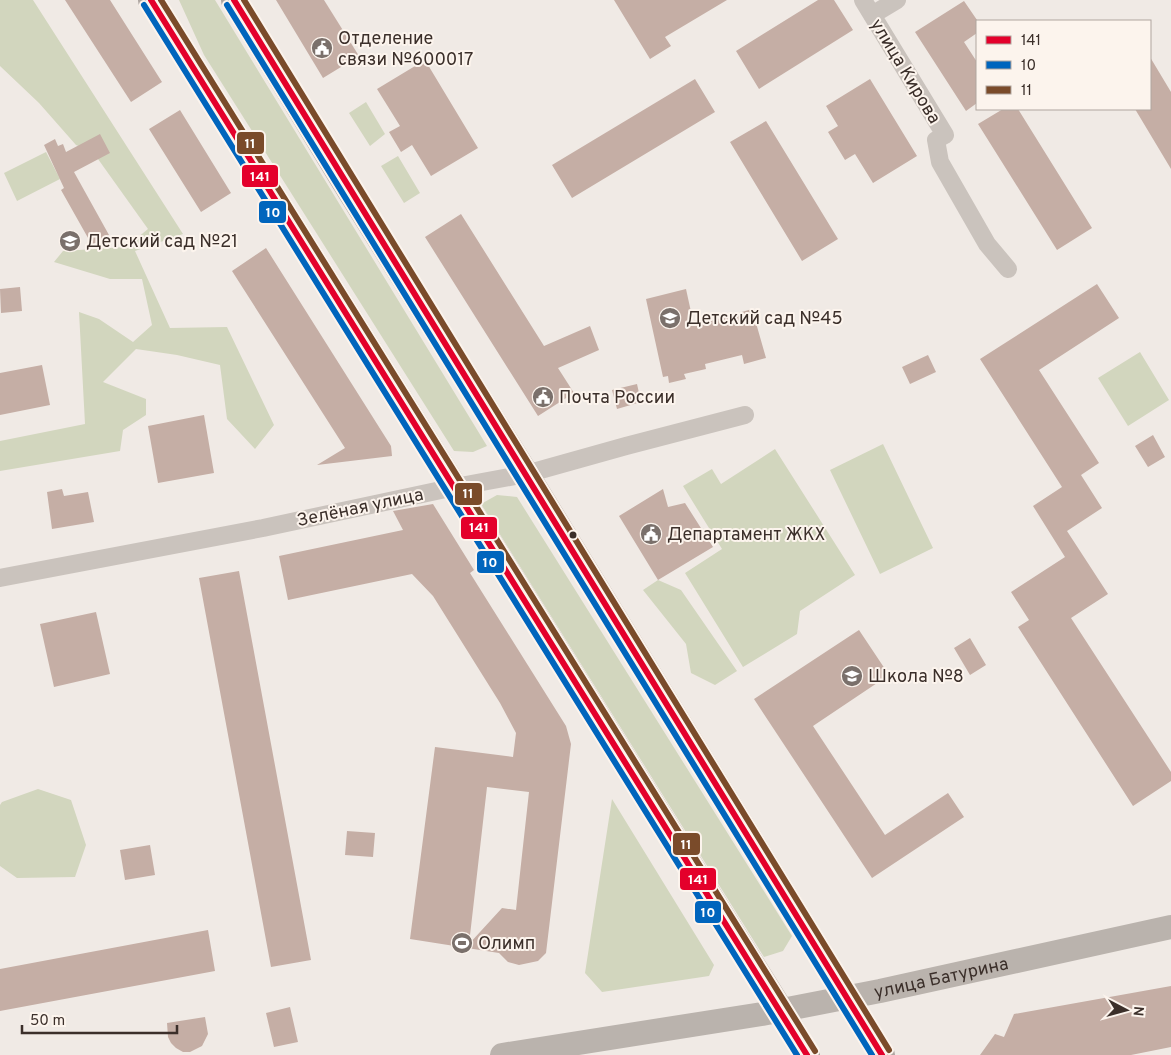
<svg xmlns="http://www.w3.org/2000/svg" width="1171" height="1055" viewBox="0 0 1171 1055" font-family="Overpass,sans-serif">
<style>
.green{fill:#d2d6be}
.building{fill:#c5aea5;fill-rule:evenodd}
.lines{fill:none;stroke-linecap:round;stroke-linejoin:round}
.street{stroke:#cac3bd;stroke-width:18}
.secondary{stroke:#bab3ad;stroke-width:24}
.primary{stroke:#afa7a2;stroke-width:26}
.bus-1-casing{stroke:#fcf4ed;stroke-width:10}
.bus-2-casing{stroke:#fcf4ed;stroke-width:10}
.bus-3-casing{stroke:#fcf4ed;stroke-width:10}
.bus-1{stroke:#e4002b;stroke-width:6}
.bus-2{stroke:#0065bd;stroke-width:6}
.bus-3{stroke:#7a4b2a;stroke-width:6}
.bus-dot{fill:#3b2f2a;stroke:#fcf4ed;stroke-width:2}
.labels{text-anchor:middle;stroke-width:4;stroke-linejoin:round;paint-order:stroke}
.poi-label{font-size:18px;fill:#3b2f2a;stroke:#fcf4ed;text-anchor:start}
.street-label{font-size:18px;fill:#3b2f2a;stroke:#fcf4ed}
.line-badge{stroke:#fcf4ed;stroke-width:2}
.badge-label{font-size:14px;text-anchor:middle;font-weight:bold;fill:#fff}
</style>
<rect width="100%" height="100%" fill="#f0eae5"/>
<path class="green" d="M0,0H33L183,234L135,251L170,328L227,327L274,425L255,449L227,419L220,365L177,355L136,349L103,382L146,399V415L123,430L120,451L0,471V441L85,424L79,312L99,319L133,342L152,325L142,279H110L54,262L63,251L126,247L148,229L93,152L76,145L39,103L0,66Z
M179,0H215L487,446L473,452L454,451L204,55Z
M366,102L385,134L370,146L349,113Z
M46,152L60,179L17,201L4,173Z
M398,156L420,193L404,203L381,166Z
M1140,352L1169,400L1128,426L1098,378Z
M883,444L933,548L880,574L830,470Z
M775,449L855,575L800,611L797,634L743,667L685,573L722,549L683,486L712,469L721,484Z
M497,495L517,497L792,936L783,951L764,957L481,504Z
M658,580L681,590L737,671L715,685L691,673L686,644L643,590Z
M38,789L71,800L86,845L75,877L17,878L0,866V805L2,802Z
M612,799L714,965L709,976L602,992L585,973Z"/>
<path class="building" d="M65,0H110L162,82L131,102Z
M276,0H324L359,56L323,78Z
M614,0H727L665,37L671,46L650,59Z
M818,0H834L853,30L759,89L736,51Z
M964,1L977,20V33L964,42L977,62V103L966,111L915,32Z
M1150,57L1171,92V169L1135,109H1150Z
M425,60L478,148L431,176L412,145L401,152L389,132L400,126L377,89Z
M695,79L715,112L572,198L552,165Z
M870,79L917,156L873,183L855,154L845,160L828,132L838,126L826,106Z
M1003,109H1018L1092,228L1057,250L978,124Z
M180,110L231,193L201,212L149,129Z
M766,121L838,239L802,261L730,142Z
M100,134L110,153L74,172L109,235L92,245L61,190L64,188L44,145L55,139L58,146L63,144L66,152Z
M461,214L544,346L590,326L599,350L558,368L574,393L538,416L425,237Z
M266,248L391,446L392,456L317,465L345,448L232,271Z
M1097,284L1119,318L1039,370L1099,463L1081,475L1102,508L1067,531L1108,594L1071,618L1171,772V781L1133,806L1018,627L1029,620L1011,592L1065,557L1033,506L1062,487L980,359Z
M20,287L22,311L1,313L0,289Z
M686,289L693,321L710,317L711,321L752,309L766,358L744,364L742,355L705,364L706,369L684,374L686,379L669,383L668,376L663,377L646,299Z
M928,355L936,372L910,384L902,367Z
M42,365L50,405L0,415V373Z
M637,384L641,402L617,409L612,390Z
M204,415L214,473L158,483L148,426Z
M1153,435L1165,457L1148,467L1135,446Z
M62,489L64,496L88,492L94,522L52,529L47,492Z
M663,489L668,507L685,503L713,547L658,580L619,516Z
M433,504L474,570L470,573L566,726L571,744L546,953L538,961L519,965L508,962L499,953L410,939L435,747L513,757L516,733L500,703L433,596L412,574L288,600L279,556L403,530L393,511ZM487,787L529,792L522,855L516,910L502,908L469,944Z
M239,571L311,960L271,967L199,578Z
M96,612L110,674L54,687L40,624Z
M859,630L889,675L813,726L885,835L948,793L964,817L872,878L754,699Z
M970,638L986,665L970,675L954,648Z
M347,831L375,833L373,857L345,855Z
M150,845L155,875L125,880L120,850Z
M208,930L215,971L0,1011V969Z
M1171,986V1047L1131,1055H980L995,1034L1004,1037L1014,1014Z
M290,1007L298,1042L274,1047L266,1013Z
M205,1017L208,1034L202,1046L190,1052H183L176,1048L171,1043L168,1037L167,1023Z"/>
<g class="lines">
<path class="street" d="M863,0L945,135L936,140L940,162L987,244L1008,269
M872,15L897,0
M0,578L263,528L455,487L526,474L626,446L745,415"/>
<path class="secondary" id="s1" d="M502,1055L762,1014L880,991L1171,927"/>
<path class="primary" d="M151,0L781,1011L807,1055
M234,0L342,178L526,474L882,1055"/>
<g class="bus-1-casing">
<path id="bus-1" d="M151,0L807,1055
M234,0L882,1055"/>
</g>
<g class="bus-2-casing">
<path id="bus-2" d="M144,5L797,1055
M227,5L872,1055"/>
</g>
<g class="bus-3-casing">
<path id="bus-3" d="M161,0L815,1051
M244,0L889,1050"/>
</g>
<use href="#bus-1" class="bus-1"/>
<use href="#bus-2" class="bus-2"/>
<use href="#bus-3" class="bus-3"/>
</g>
<defs>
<g id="civic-disc" transform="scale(1.125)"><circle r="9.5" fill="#7a706b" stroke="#fcf4ed"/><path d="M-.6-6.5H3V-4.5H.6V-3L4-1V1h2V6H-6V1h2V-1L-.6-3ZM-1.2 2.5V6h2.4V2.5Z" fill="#fff"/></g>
<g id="school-disc" transform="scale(1.125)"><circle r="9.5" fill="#7a706b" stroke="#fcf4ed"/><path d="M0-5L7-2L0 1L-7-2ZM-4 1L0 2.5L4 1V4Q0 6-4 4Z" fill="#fff"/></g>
<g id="stadium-disc" transform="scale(1.125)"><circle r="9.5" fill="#7a706b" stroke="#fcf4ed"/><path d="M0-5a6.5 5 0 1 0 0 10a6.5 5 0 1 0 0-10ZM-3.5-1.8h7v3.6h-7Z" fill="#fff"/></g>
</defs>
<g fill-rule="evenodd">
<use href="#civic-disc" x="322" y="48"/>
<use href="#school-disc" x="70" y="241"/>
<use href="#school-disc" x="670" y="318"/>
<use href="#civic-disc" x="543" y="397"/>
<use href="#civic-disc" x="651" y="534"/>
<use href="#school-disc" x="852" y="676"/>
<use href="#stadium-disc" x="462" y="943"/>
</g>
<circle class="bus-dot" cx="573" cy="535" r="4.5"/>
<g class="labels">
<g class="poi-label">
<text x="338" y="44">Отделение<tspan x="338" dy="21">связи №600017</tspan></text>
<text x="86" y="247">Детский сад №21</text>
<text x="686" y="324">Детский сад №45</text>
<text x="559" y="403">Почта России</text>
<text x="667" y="540">Департамент ЖКХ</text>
<text x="868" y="682">Школа №8</text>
<text x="478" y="949">Олимп</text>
</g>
<g class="street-label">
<text transform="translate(906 71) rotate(59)" y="6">улица Кирова</text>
<text transform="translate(360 507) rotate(-12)" y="6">Зелёная улица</text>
<text dy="6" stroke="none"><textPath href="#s1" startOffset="446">улица Батурина</textPath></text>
</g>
</g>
<g class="line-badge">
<rect x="236" y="131" width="29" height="24" rx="5" fill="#7a4b2a"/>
<rect x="241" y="164" width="38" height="24" rx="5" fill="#e4002b"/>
<rect x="258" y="200" width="29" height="24" rx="5" fill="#0065bd"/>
<rect x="454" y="482" width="29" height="24" rx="5" fill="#7a4b2a"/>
<rect x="460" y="516" width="38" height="24" rx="5" fill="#e4002b"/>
<rect x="476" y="550" width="29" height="24" rx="5" fill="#0065bd"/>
<rect x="672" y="832" width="29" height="24" rx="5" fill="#7a4b2a"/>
<rect x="679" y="867" width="38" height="24" rx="5" fill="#e4002b"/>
<rect x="694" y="900" width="28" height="24" rx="5" fill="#0065bd"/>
</g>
<g class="badge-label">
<text x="250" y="148">11</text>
<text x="260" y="181">141</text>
<text x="273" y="217">10</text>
<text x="468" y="498">11</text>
<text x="479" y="532">141</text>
<text x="490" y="567">10</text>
<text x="686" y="849">11</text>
<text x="698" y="884">141</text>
<text x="708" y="917">10</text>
</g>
<rect x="976" y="20" width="175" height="90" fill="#fcf4ed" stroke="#afa59f"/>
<rect x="986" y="36" width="25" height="8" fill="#e4002b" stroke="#afa59f"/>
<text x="1021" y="45" font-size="15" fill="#3b2f2a">141</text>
<rect x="986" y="61" width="25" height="8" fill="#0065bd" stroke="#afa59f"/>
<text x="1021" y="70" font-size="15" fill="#3b2f2a">10</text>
<rect x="986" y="86" width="25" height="8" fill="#7a4b2a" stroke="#afa59f"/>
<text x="1021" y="95" font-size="15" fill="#3b2f2a">11</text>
<g transform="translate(1126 1010) rotate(96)" stroke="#fcf4ed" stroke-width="4" paint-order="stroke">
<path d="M0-4L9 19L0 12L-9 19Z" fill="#3b2f2a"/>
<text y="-8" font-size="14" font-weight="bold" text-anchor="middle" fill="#3b2f2a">N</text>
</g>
<path d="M22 1025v8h155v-8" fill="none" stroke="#3b2f2a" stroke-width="2.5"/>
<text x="30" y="1025" font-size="15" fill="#3b2f2a" stroke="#fcf4ed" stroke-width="4" paint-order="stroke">50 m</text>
</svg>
